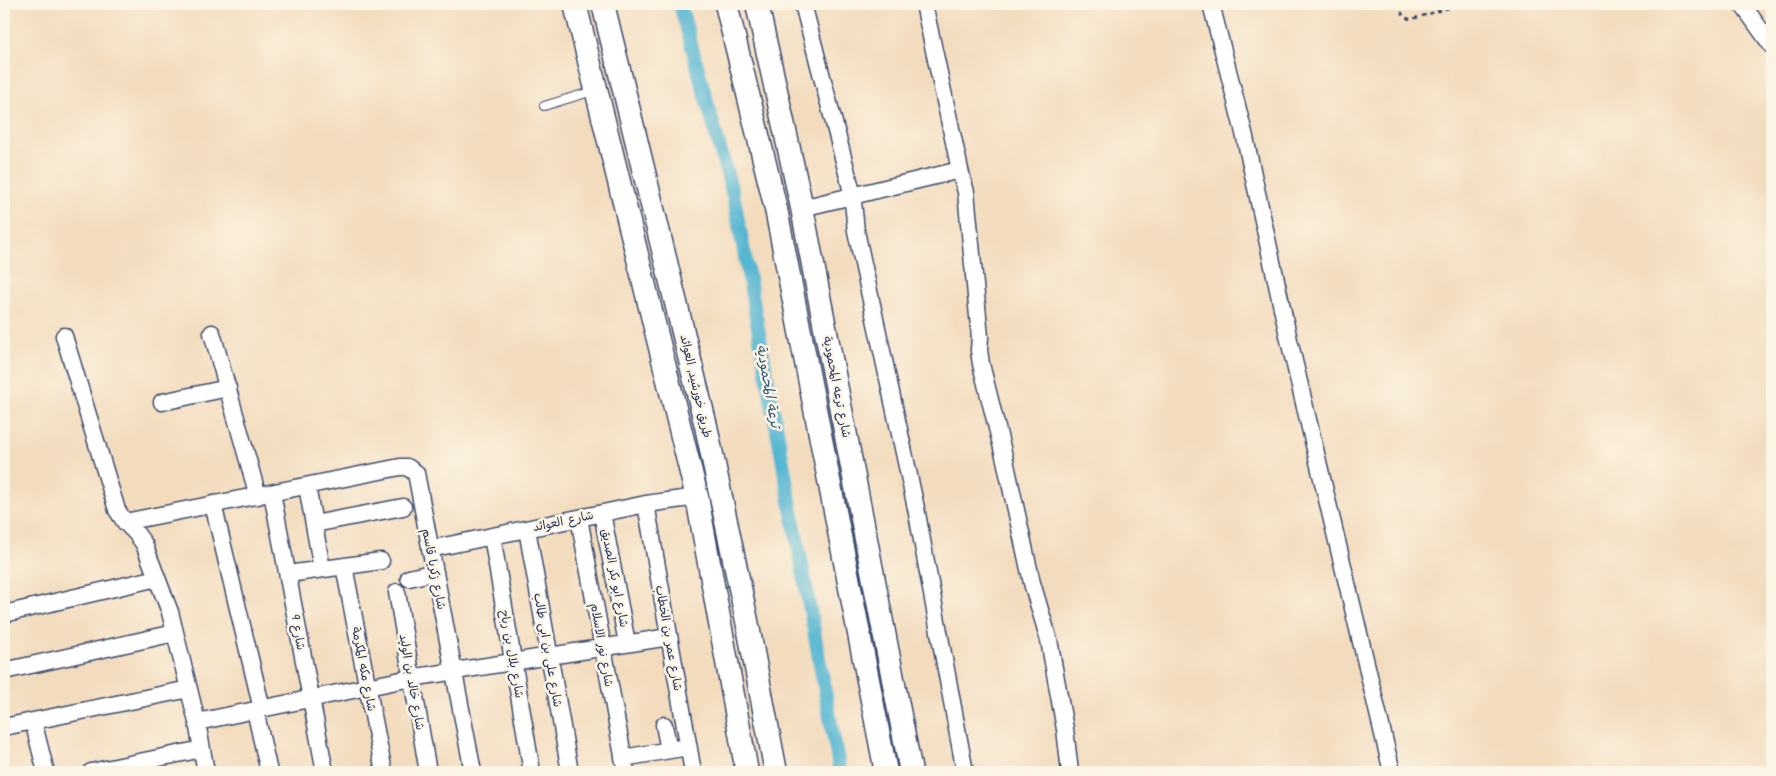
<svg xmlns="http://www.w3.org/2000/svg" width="1776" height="776" viewBox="0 0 1776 776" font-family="Kalam,'Playpen Sans Arabic',sans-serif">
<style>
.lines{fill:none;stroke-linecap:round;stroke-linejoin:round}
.canal{stroke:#54b6d2;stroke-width:14}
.lane-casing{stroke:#3b496c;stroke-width:10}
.street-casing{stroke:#3b496c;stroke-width:19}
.secondary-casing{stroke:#3b496c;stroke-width:25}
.path{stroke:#3b496c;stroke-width:2.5;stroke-dasharray:4 4;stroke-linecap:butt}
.lane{stroke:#fff;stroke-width:8}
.street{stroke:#fff;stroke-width:16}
.secondary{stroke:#fff;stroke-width:22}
.rail{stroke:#1b2f5e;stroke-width:4}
.labels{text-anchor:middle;stroke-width:5;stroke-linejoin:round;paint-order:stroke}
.street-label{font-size:12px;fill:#1b2f5e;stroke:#fcf5e5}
.water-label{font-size:14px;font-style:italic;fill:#2c5881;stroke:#fcf5e5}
</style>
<rect width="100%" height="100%" fill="#fcf5e5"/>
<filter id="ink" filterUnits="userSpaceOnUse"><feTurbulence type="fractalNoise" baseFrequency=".02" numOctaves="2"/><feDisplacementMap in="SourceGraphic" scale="10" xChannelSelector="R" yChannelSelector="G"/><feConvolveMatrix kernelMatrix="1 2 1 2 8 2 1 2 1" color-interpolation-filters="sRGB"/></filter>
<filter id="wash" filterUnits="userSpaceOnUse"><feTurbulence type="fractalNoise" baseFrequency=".0096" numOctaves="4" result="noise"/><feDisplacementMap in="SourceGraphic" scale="20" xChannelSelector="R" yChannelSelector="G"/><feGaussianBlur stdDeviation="1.12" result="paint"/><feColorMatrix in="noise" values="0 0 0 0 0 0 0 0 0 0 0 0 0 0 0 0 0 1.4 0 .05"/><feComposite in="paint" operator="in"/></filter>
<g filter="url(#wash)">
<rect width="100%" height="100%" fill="#f3dcbe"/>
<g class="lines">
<path class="canal" d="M680,4L735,203L840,772"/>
</g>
</g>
<g filter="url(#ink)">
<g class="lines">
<g class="lane-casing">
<path id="lane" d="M544,106L593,91"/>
</g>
<g class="street-casing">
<path id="street" d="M803,4L852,192L856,231L916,508L965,772
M924,4L960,170L966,192L980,337L979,350L981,364L1005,460L1032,583L1049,640L1065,729L1070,772
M1211,4L1244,133L1289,340L1392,772
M1742,4L1772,46
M802,208L960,170
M212,333L258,496
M64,336L117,510L125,522L136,533L144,544L170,612L197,722L206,772
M162,402L228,388
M307,486L322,569
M272,493L325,772
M213,504L262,709
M646,504L693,772
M602,513L627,643
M579,518L626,772
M125,522L400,467H407L416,473L473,772
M314,524L403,507
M527,529L570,772
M492,536L532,772
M430,549L646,504L697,497
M344,566L384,772
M288,574L381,561
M409,578L435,572
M397,592L428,772
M4,614L157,578
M4,671L175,633
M255,710L269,772
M33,721L46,772
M197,722L411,678L669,637
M664,725L669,750
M4,727L189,689
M623,758L688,747
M91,772L202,749"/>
</g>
<g class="secondary-casing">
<path id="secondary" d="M575,4L697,497L747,772
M603,4L706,426L747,621L776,772
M726,4L776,209L886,772
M757,4L802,208L911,772"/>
</g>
<path class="path" d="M1400,4C1401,12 1402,19 1412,19L1462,4"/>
<use href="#lane" class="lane"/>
<use href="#street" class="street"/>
<use href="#secondary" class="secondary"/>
<path class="rail" d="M1765,4L1772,13"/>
</g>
</g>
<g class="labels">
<g class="street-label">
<text transform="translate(696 386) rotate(77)" y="4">طريق خورشيد, العوائد</text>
<text transform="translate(837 387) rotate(79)" y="4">شارع ترعه المحمودية</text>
<text transform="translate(563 521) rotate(-12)" y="4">شارع العوائد</text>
<text transform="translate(434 569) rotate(79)" y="4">شارع زكريا قاسم</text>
<text transform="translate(615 578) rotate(79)" y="4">شارع ابو بكر الصديق</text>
<text transform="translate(298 632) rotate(80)" y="4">شارع 9</text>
<text transform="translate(669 638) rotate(80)" y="4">شارع عمر بن الخطاب</text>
<text transform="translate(602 645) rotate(80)" y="4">شارع نور الاسلام</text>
<text transform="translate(548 650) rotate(80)" y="4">شارع على بن ابى طالب</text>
<text transform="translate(512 654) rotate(80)" y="4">شارع بلال بن رباح</text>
<text transform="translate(364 669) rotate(79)" y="4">شارع مكه المكرمة</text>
<text transform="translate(412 682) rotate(80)" y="4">شارع خالد بن الوليد</text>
</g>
<g class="water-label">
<text transform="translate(769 386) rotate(80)" y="5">ترعة المحمودية</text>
</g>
</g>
<rect width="1776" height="776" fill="none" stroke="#fcf5e5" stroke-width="20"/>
</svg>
